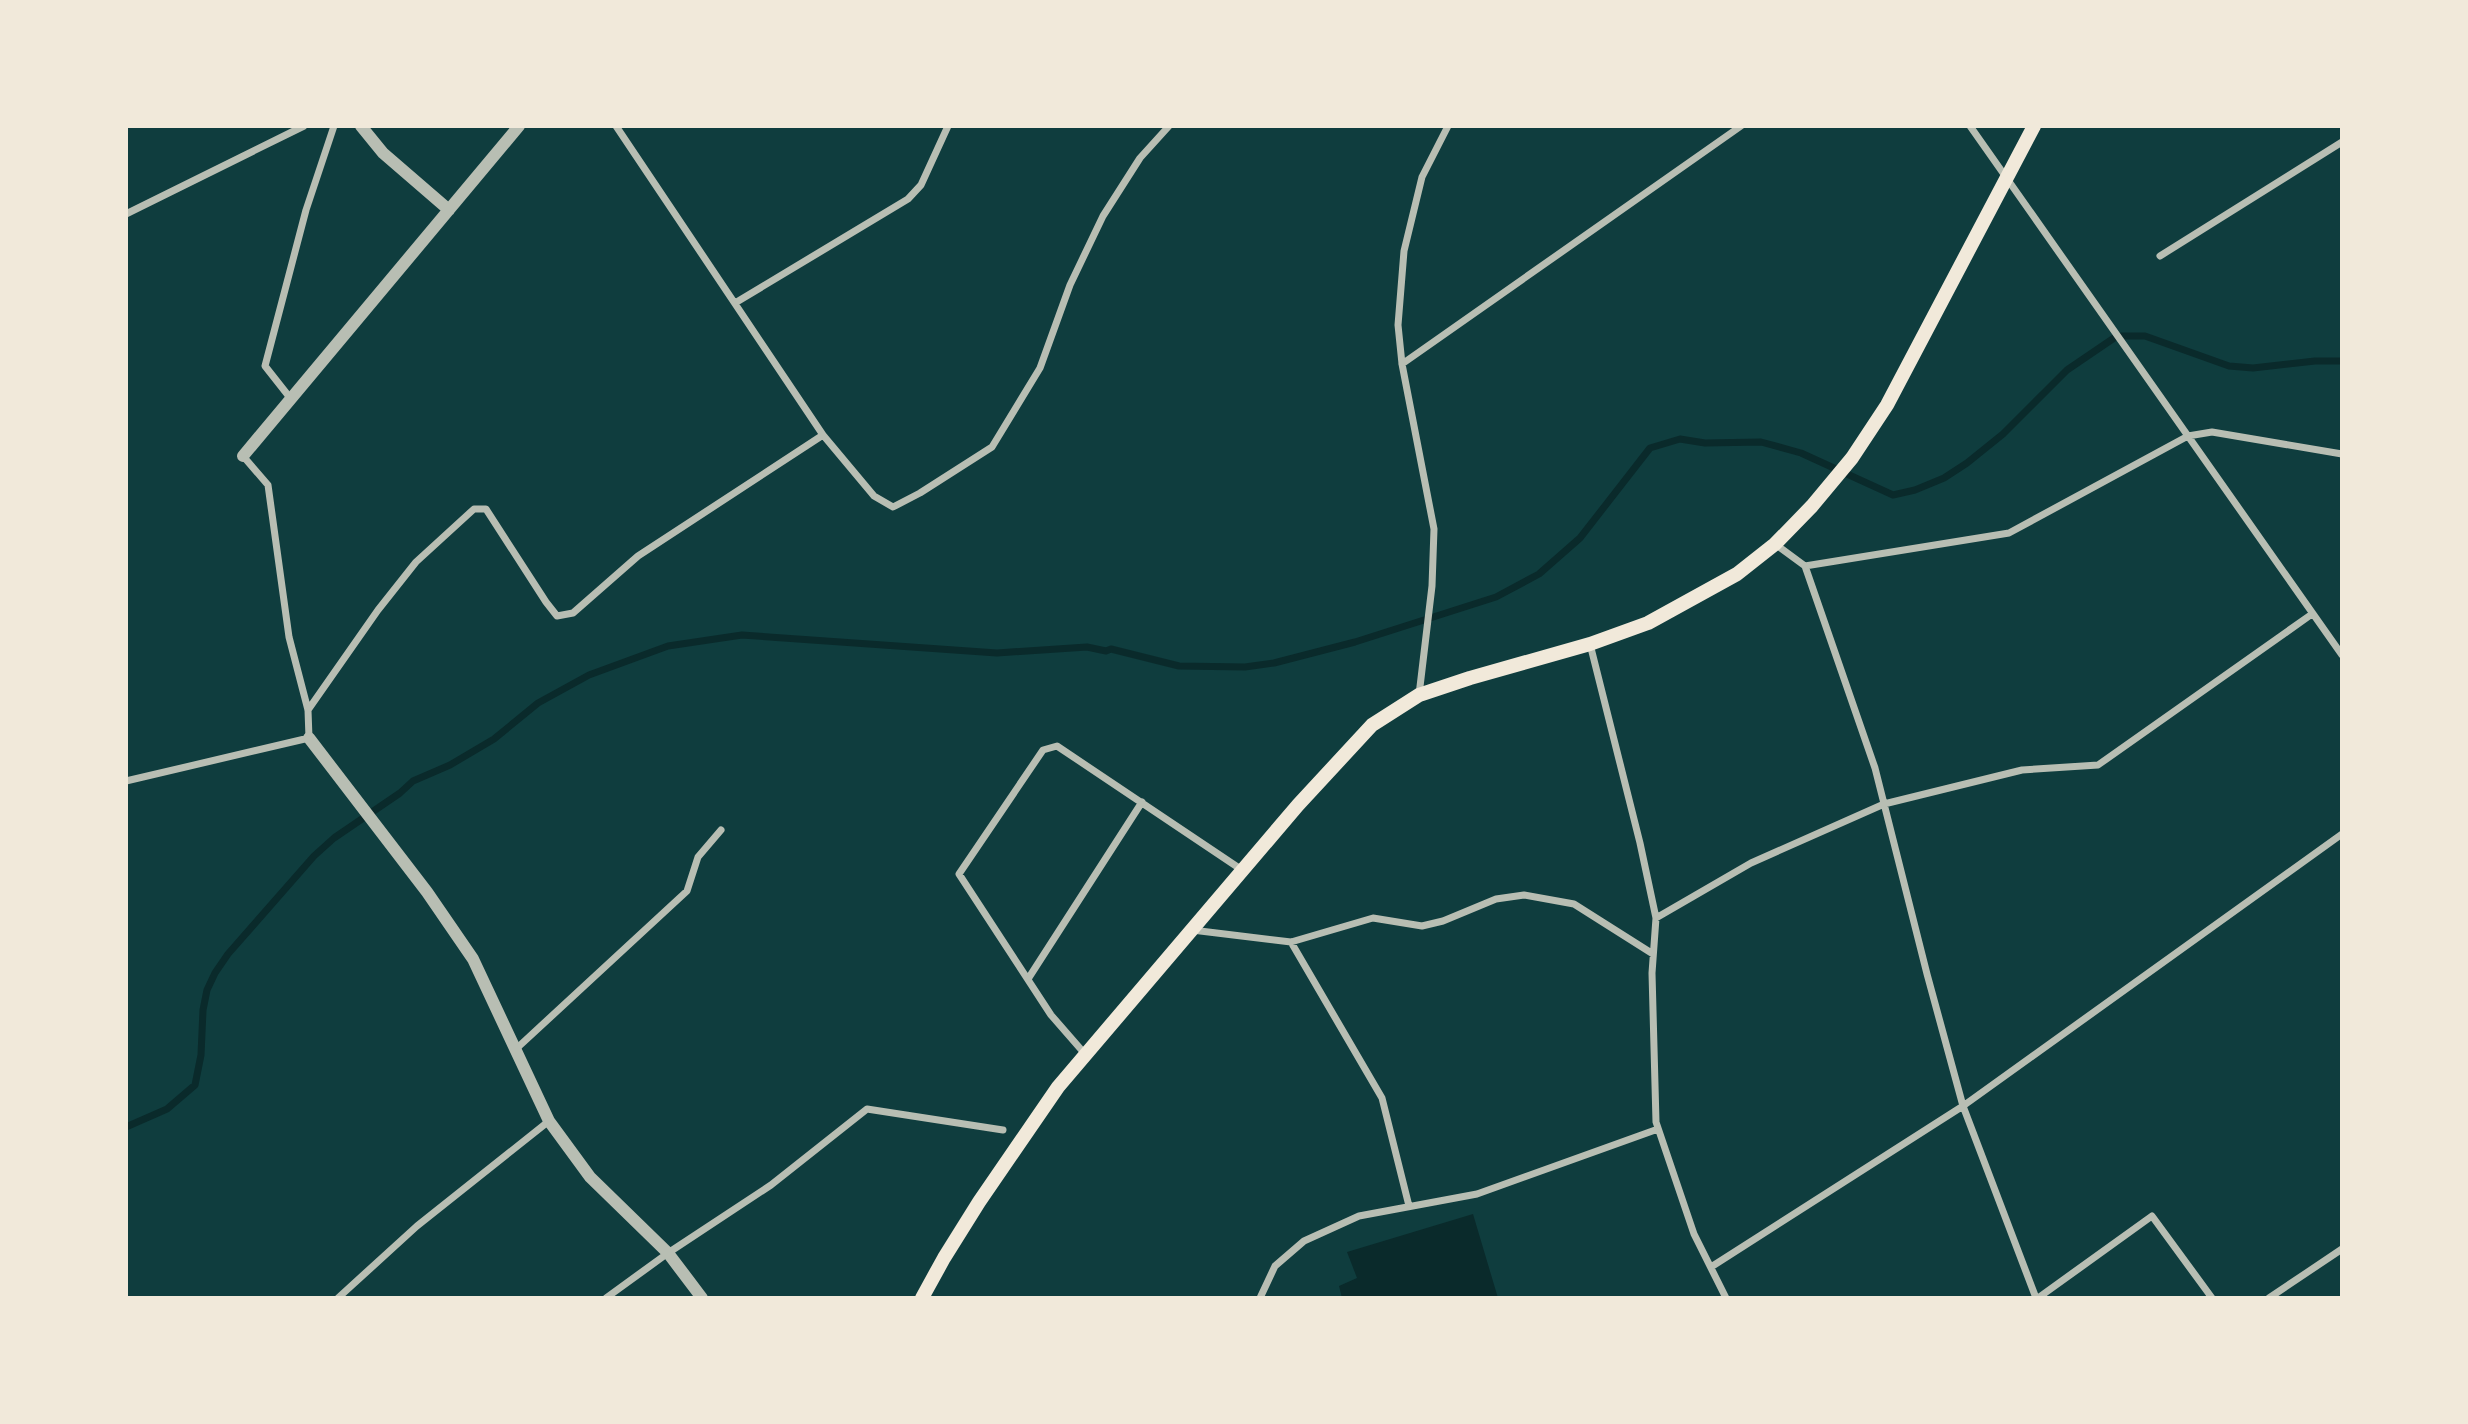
<svg xmlns="http://www.w3.org/2000/svg" width="2468" height="1424" viewBox="0 0 2468 1424" font-family="Arial,sans-serif">
<style>
.water{fill:#0a2a2b}
.lines{fill:none;stroke-linecap:round;stroke-linejoin:round}
.stream{stroke:#0a2a2b;stroke-width:7}
.minor{stroke:#b8beb3;stroke-width:7}
.tertiary{stroke:#b8beb3;stroke-width:12}
.secondary{stroke:#f1e9da;stroke-width:14}
</style>
<rect width="100%" height="100%" fill="#0f3d3e"/>
<path class="water" d="M1473,1214L1498,1298H1342L1339,1286L1357,1278L1347,1252Z"/>
<g class="lines">
<path class="stream" d="M126,1127L167,1109L195,1085L201,1055L203,1010L207,990L215,973L228,954L314,856L334,838L400,793L413,781L450,765L494,739L538,703L589,675L668,646L742,635L997,653L1087,647L1106,651L1111,649L1179,666L1245,667L1274,663L1355,642L1496,597L1539,574L1580,538L1650,448L1680,439L1705,443L1761,442L1801,453L1893,495L1915,490L1944,478L1967,463L2003,434L2067,370L2117,336H2145L2229,366L2253,368L2315,361H2342"/>
<path class="minor" d="M616,126L823,435L874,496L893,507L920,493L992,447L1040,368L1070,285L1103,216L1140,158L1169,126
M1970,126L2342,655
M126,214L304,126
M2160,256L2342,142
M735,303L908,199L921,185L948,126
M1402,364L1741,126
M291,399L265,366L306,210L334,126
M1775,544L1805,566L1875,768L1927,974L1963,1106L2036,1298
M1805,566L2009,533L2188,436L2212,432L2342,454
M1590,644L1640,843L1656,918L1652,973L1656,1122L1694,1234L1726,1298
M1419,695L1432,586L1434,529L1402,364L1398,325L1404,251L1422,177L1448,126
M308,710L378,610L416,562L474,509H486L546,602L557,616L573,613L638,556L823,435
M126,781L309,738L308,710L289,637L268,485L243,456
M1656,918L1751,863L1884,804L2022,770L2098,765L2312,614
M1192,930L1291,942L1373,918L1422,926L1443,921L1496,899L1524,895L1574,904L1653,954
M1291,942L1382,1098L1409,1206
M1028,979L1142,802
M516,1049L687,891L698,857L721,830
M1085,1054L1051,1015L959,874L1043,750L1057,746L1242,870
M1711,1267L1963,1106L2342,834
M338,1298L417,1226L549,1121
M606,1298L668,1253L771,1185L867,1109L1003,1130
M1260,1298L1275,1266L1304,1241L1359,1216L1477,1194L1658,1129
M2038,1298L2152,1216L2212,1298
M2269,1298L2342,1249"/>
<path class="tertiary" d="M361,126L383,153L449,210
M243,456L519,126
M309,738L427,892L473,959L549,1121L590,1177L668,1253L702,1298"/>
<path class="secondary" d="M922,1298L944,1258L979,1202L1058,1087L1298,805L1372,725L1419,695L1470,678L1590,644L1648,623L1737,574L1775,544L1812,506L1852,458L1887,405L2034,126"/>
</g>
<rect width="2468" height="1424" fill="none" stroke="#f1e9da" stroke-width="256"/>
</svg>
